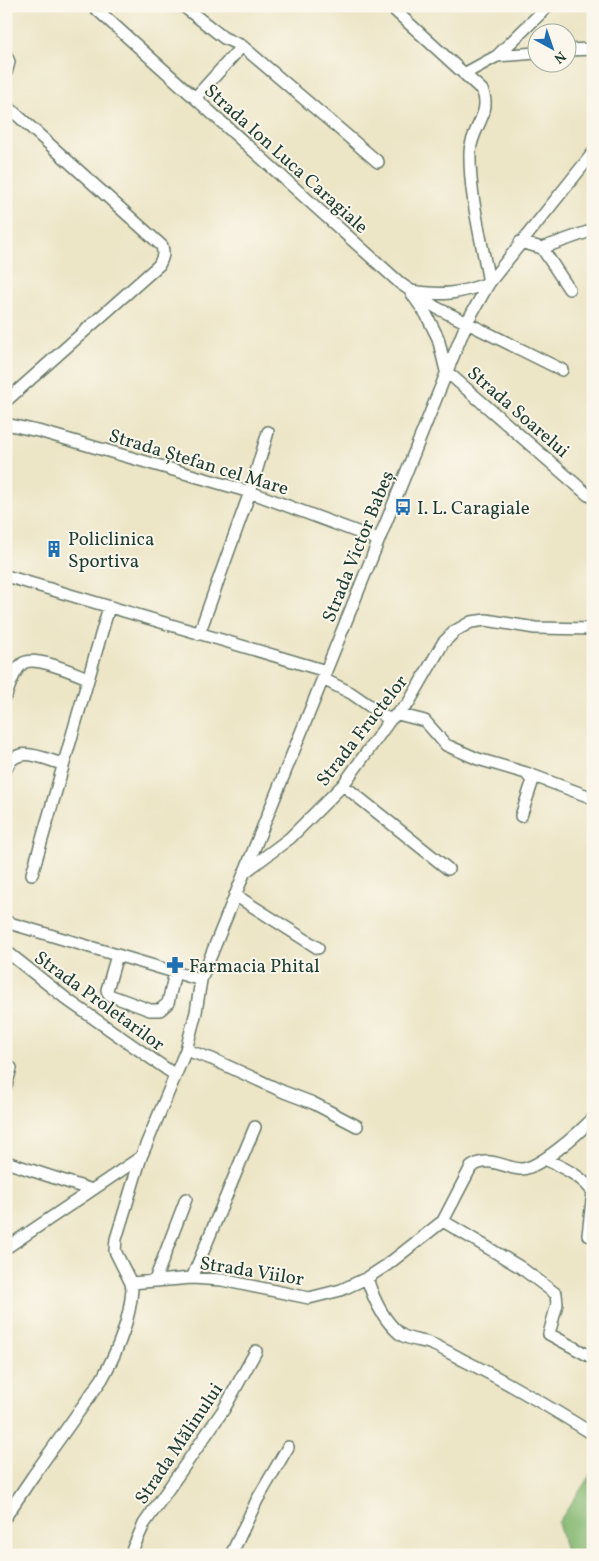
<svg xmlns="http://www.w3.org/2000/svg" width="599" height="1561" viewBox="0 0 599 1561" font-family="Vollkorn,serif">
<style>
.forest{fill:#88ba74;stroke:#547c54}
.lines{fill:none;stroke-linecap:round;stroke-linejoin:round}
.minor-casing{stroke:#677867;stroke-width:14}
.minor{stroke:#fff;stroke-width:11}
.labels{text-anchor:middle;stroke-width:4;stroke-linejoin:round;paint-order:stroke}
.street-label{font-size:19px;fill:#1f3d34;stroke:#fbf7ec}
.poi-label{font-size:19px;fill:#1f3d34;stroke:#fbf7ec;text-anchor:start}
</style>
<rect width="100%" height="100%" fill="#fbf7ec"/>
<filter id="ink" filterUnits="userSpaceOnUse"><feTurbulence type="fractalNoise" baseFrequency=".02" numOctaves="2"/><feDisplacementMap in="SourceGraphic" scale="10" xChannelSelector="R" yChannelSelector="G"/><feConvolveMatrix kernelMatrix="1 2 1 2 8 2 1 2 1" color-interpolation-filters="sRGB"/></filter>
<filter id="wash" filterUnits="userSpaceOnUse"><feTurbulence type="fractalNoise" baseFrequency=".0096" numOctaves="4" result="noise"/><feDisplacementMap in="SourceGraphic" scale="20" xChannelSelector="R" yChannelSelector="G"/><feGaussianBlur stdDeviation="1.12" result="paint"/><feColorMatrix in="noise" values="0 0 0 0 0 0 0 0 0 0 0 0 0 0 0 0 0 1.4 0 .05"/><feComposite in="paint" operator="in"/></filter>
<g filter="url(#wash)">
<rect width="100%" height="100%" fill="#ece5c6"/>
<path class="forest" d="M593,1471V1555H567L558,1523Z"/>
</g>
<g filter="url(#ink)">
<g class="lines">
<g class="minor-casing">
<path id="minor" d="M93,6L401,284L437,308L562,370
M183,6L224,38L242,46
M390,6L482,90C493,113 471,128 470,152C469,195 482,241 489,283C458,294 443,296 410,291L426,314L438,338L446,371L588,495L593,497
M566,50L593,49
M6,55L9,62L6,73
M497,56L548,6
M464,74L497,56L536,53
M195,98L242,46L378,162
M6,105L162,246C164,254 163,257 159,265L6,401
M520,242L542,248L593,230
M542,248L569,289
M6,424L42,432L250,492L379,540
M6,576L326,671
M199,634L250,492L268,432
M323,679L351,693L390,720
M6,695C10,685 13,672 22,664C33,654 74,673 88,678
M398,714L425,721L446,745L478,759L526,773L530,778L532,783L521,816
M6,769C16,743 44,759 62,764
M526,773L593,798
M343,785L448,869
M245,872L290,838L343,785L390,720L408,704L443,643L455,631L471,622L486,620L535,628L593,629
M32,874L109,607
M235,895L318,948
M6,922L201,980
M6,951L69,1001L175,1075
M117,955L107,990L109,995L150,1010H160L168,1003L175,972
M186,1050L212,1059L284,1092L313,1103L357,1126
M6,1086L11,1068
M545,1159C563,1168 581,1175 593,1192L588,1235L593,1237
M6,1162L92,1190
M443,1221L520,1267L556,1294L557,1304L549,1334L593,1358
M6,1248L141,1157
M192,1278L255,1127
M367,1278C373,1298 383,1320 400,1334C408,1340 419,1340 429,1343C440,1347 452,1354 463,1360C508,1382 551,1408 593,1434
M155,1280L186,1199
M131,1283L192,1278L222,1280L309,1298L341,1290L367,1278L387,1265L443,1221L471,1167C489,1155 501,1167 520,1169C538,1170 580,1132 593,1118
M6,1516L33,1476L102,1379C117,1352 130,1320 132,1289L131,1283L115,1251L116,1239L141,1157L186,1050L196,1012L201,980L467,322L489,283L593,153
M130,1555L144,1524L224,1409L256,1351
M231,1555L257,1500L288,1447"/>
</g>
<use href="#minor" class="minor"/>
</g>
</g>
<defs>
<g id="bus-bare" transform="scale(1.35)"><path d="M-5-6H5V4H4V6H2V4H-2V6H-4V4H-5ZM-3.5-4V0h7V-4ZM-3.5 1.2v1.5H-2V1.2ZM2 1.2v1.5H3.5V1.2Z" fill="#1f6fb2" stroke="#fbf7ec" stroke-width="2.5" paint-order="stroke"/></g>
<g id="building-bare" transform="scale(1.35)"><path d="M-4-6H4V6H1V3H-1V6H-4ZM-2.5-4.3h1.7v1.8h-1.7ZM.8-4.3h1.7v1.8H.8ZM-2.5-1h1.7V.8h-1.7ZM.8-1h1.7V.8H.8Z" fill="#1f6fb2" stroke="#fbf7ec" stroke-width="2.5" paint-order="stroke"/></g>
<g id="pharmacy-bare" transform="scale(1.35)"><path d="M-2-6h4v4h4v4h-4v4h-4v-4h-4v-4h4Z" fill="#1f6fb2" stroke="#fbf7ec" stroke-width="2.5" paint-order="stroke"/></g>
</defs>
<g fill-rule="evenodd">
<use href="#bus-bare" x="403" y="507"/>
<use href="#building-bare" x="54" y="549"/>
<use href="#pharmacy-bare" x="175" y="965"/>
</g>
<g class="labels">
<g class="street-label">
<text transform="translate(287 158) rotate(42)" y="7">Strada Ion Luca Caragiale</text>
<text transform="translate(519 411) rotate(41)" y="7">Strada Soarelui</text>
<text transform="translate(199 461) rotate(17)" y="7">Strada Ștefan cel Mare</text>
<text transform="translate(357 546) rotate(-68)" y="7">Strada Victor Babeș</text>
<text transform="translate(361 730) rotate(-52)" y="7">Strada Fructelor</text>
<text transform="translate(100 1000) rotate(36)" y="7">Strada Proletarilor</text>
<text transform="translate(252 1270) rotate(9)" y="7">Strada Viilor</text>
<text transform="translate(178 1443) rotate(-56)" y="7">Strada Mălinului</text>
</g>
<g class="poi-label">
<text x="417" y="514">I. L. Caragiale</text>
<text x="68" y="545">Policlinica<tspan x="68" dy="22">Sportiva</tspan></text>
<text x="189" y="972">Farmacia Phital</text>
</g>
</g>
<rect width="599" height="1561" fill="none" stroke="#fbf7ec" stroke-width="25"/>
<g transform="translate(552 48) rotate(140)"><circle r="24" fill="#fbf7ec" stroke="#a3ada2"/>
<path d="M0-4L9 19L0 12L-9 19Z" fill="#1f6fb2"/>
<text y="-8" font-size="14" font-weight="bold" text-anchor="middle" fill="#1f3d34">N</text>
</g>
</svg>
